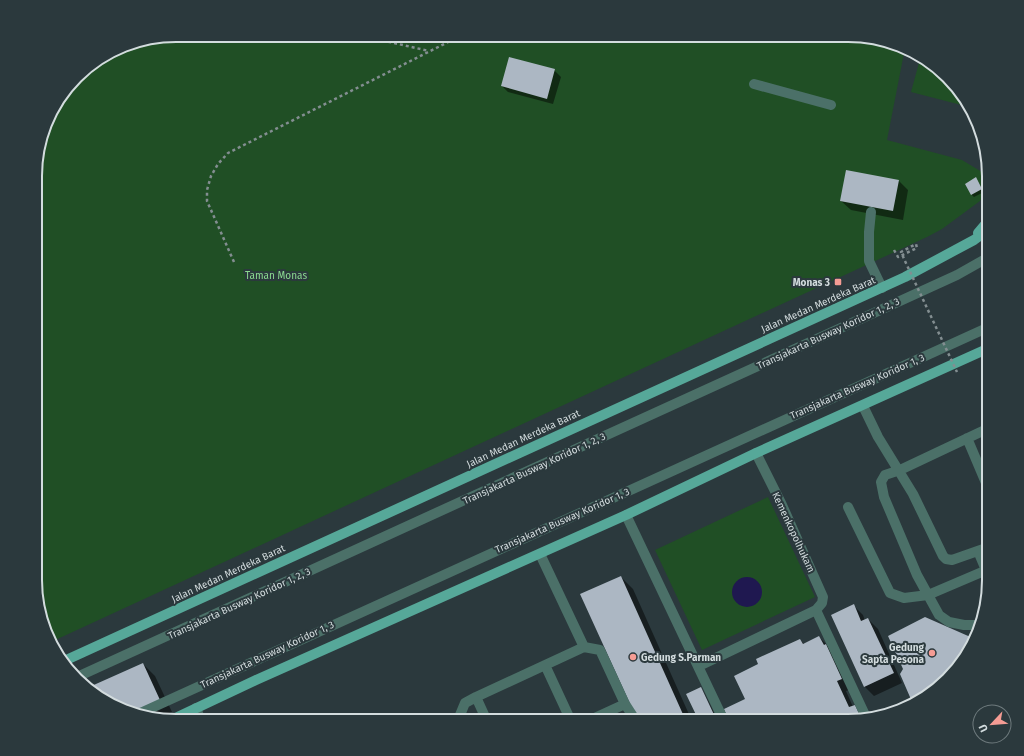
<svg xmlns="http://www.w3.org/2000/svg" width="1024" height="756" viewBox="0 0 1024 756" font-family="'Fira Sans',sans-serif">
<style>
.green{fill:#204f25}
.water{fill:#1f1850}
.shadow{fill:#0007}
.building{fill:#acb7c3}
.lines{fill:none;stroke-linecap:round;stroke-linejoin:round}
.path{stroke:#838e91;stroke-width:2.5;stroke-dasharray:3 3;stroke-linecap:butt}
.minor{stroke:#4b7068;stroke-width:10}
.major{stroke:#56a899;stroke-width:10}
.path-bridge{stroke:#838e91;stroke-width:2.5;stroke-dasharray:3 3;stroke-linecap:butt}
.poi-dot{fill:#f59c94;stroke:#2b393d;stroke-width:1.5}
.labels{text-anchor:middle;stroke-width:4;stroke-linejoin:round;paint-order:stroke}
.park-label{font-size:10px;fill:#8bda90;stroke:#2b393d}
.poi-label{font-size:10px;font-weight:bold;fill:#d3dcde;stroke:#2b393d;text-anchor:end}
.street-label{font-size:10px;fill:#d3dcde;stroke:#2b393d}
.rim{fill:none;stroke:#d3dcde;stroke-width:2}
</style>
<rect width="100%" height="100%" fill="#2b393d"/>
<path class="green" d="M176,35H857L901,46L905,48L887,140L962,160L982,172L989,185L980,201L942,229L927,237L51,642L36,598V158L50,114L83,70L123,46Z
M920,59L928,61L934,64L969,107L911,92Z
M768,497L815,597L702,650L655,550Z"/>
<path class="water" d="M732 592a15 15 0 1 1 30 0a15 15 0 1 1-30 0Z"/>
<path class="shadow" d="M554,70L561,77L553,104L508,92L502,86Z
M847,171L899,181L908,190L903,220L851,210L841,201Z
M976,179L984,192L974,197L971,194Z
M621,577L633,589L692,721H639Z
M854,606L863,615L865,621L868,619L878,629L902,683L874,696L865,687Z
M819,637L828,646L851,689L846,691L853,707L865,717L746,700L760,665L800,640L804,644Z
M143,664L155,676L172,712L157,719L131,713L90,692Z
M700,688L703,691L718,721H700Z"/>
<path class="building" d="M509,57L555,69L547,99L501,86Z
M846,170L899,180L893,211L840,201Z
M976,177L982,189L971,195L965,184Z
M621,576L686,721H638L580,594Z
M854,604L861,621L868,618L894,673L864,687L831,615Z
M925,617L975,639L960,666L913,704L900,674L903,669L888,636Z
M819,636L824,645L826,644L842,679L837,681L849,707L855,705L861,718L848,721H729L724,709L745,699L734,676L758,664L756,659L800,639L803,644Z
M143,663L160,700L130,713L90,692L87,688Z
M701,687L717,721H699L686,694Z"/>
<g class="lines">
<path class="path" d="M359,35L429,51
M894,250L898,257L917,248L916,244L901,252L905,261
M234,262L207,201V190L211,176L218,164L228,153L462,35"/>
<path class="minor" d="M754,84L831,105
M871,212L869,232V261L882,288
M863,406L878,437L913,494L943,556L946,559L952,560L989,547
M967,438L989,490
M848,507L890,593L904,598L928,595L989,569
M626,515L724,721
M978,551L986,570
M540,554L584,647
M816,610L866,717
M981,623L976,625H964L949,622L939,615L917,575L884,497L881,482L885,475L900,470L989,428
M545,665L571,721
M699,666L816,610L822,603L823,597L782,505L756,453
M77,677L957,275L989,257
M196,708L201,721
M136,715L989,327
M462,721L460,715L465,703L476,697
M487,721L476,697L584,647L600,650L625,704L636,721
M588,721L625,704"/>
<path class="major" d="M978,233L989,220
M64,661L905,277L974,240L989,229
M169,721L256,680L626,515L756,453L989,348"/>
<path class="path-bridge" d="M905,261L957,372"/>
</g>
<g class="poi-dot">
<rect x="834" y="278" width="8" height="8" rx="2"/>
<circle cx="932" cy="653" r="4"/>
<circle cx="633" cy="657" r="4"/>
</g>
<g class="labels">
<g class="park-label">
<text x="276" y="279">Taman Monas</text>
</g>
<g class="poi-label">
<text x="830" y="286">Monas 3</text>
<text x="924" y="651">Gedung<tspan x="924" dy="12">Sapta Pesona</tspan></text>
<text x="641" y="661" text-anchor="start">Gedung S.Parman</text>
</g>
<g class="street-label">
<text transform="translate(818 304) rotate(-24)" y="4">Jalan Medan Merdeka Barat</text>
<text transform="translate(828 333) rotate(-25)" y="4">Transjakarta Busway Koridor 1, 2, 3</text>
<text transform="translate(857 386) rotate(-24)" y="4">Transjakarta Busway Koridor 1, 3</text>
<text transform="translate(523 438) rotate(-25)" y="4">Jalan Medan Merdeka Barat</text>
<text transform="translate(534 468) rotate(-25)" y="4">Transjakarta Busway Koridor 1, 2, 3</text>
<text transform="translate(562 520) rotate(-24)" y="4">Transjakarta Busway Koridor 1, 3</text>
<text transform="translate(794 532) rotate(65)" y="4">Kemenkopolhukam</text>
<text transform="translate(228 573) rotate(-25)" y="4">Jalan Medan Merdeka Barat</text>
<text transform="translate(239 603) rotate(-25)" y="4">Transjakarta Busway Koridor 1, 2, 3</text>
<text transform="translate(267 654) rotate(-25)" y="4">Transjakarta Busway Koridor 1, 3</text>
</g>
</g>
<path d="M0 0H1024V756H0ZM176 42H848A134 134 0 0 1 982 176V580A134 134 0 0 1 848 714H176A134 134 0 0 1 42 580V176A134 134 0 0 1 176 42Z" fill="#2b393d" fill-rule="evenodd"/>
<path class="rim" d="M176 42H848A134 134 0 0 1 982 176V580A134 134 0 0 1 848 714H176A134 134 0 0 1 42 580V176A134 134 0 0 1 176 42Z"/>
<g transform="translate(992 724) rotate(244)"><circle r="19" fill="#2b393d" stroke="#6e7a7d"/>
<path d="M0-3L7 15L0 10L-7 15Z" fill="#f59c94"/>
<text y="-6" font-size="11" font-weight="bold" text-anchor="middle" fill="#d3dcde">U</text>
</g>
</svg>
